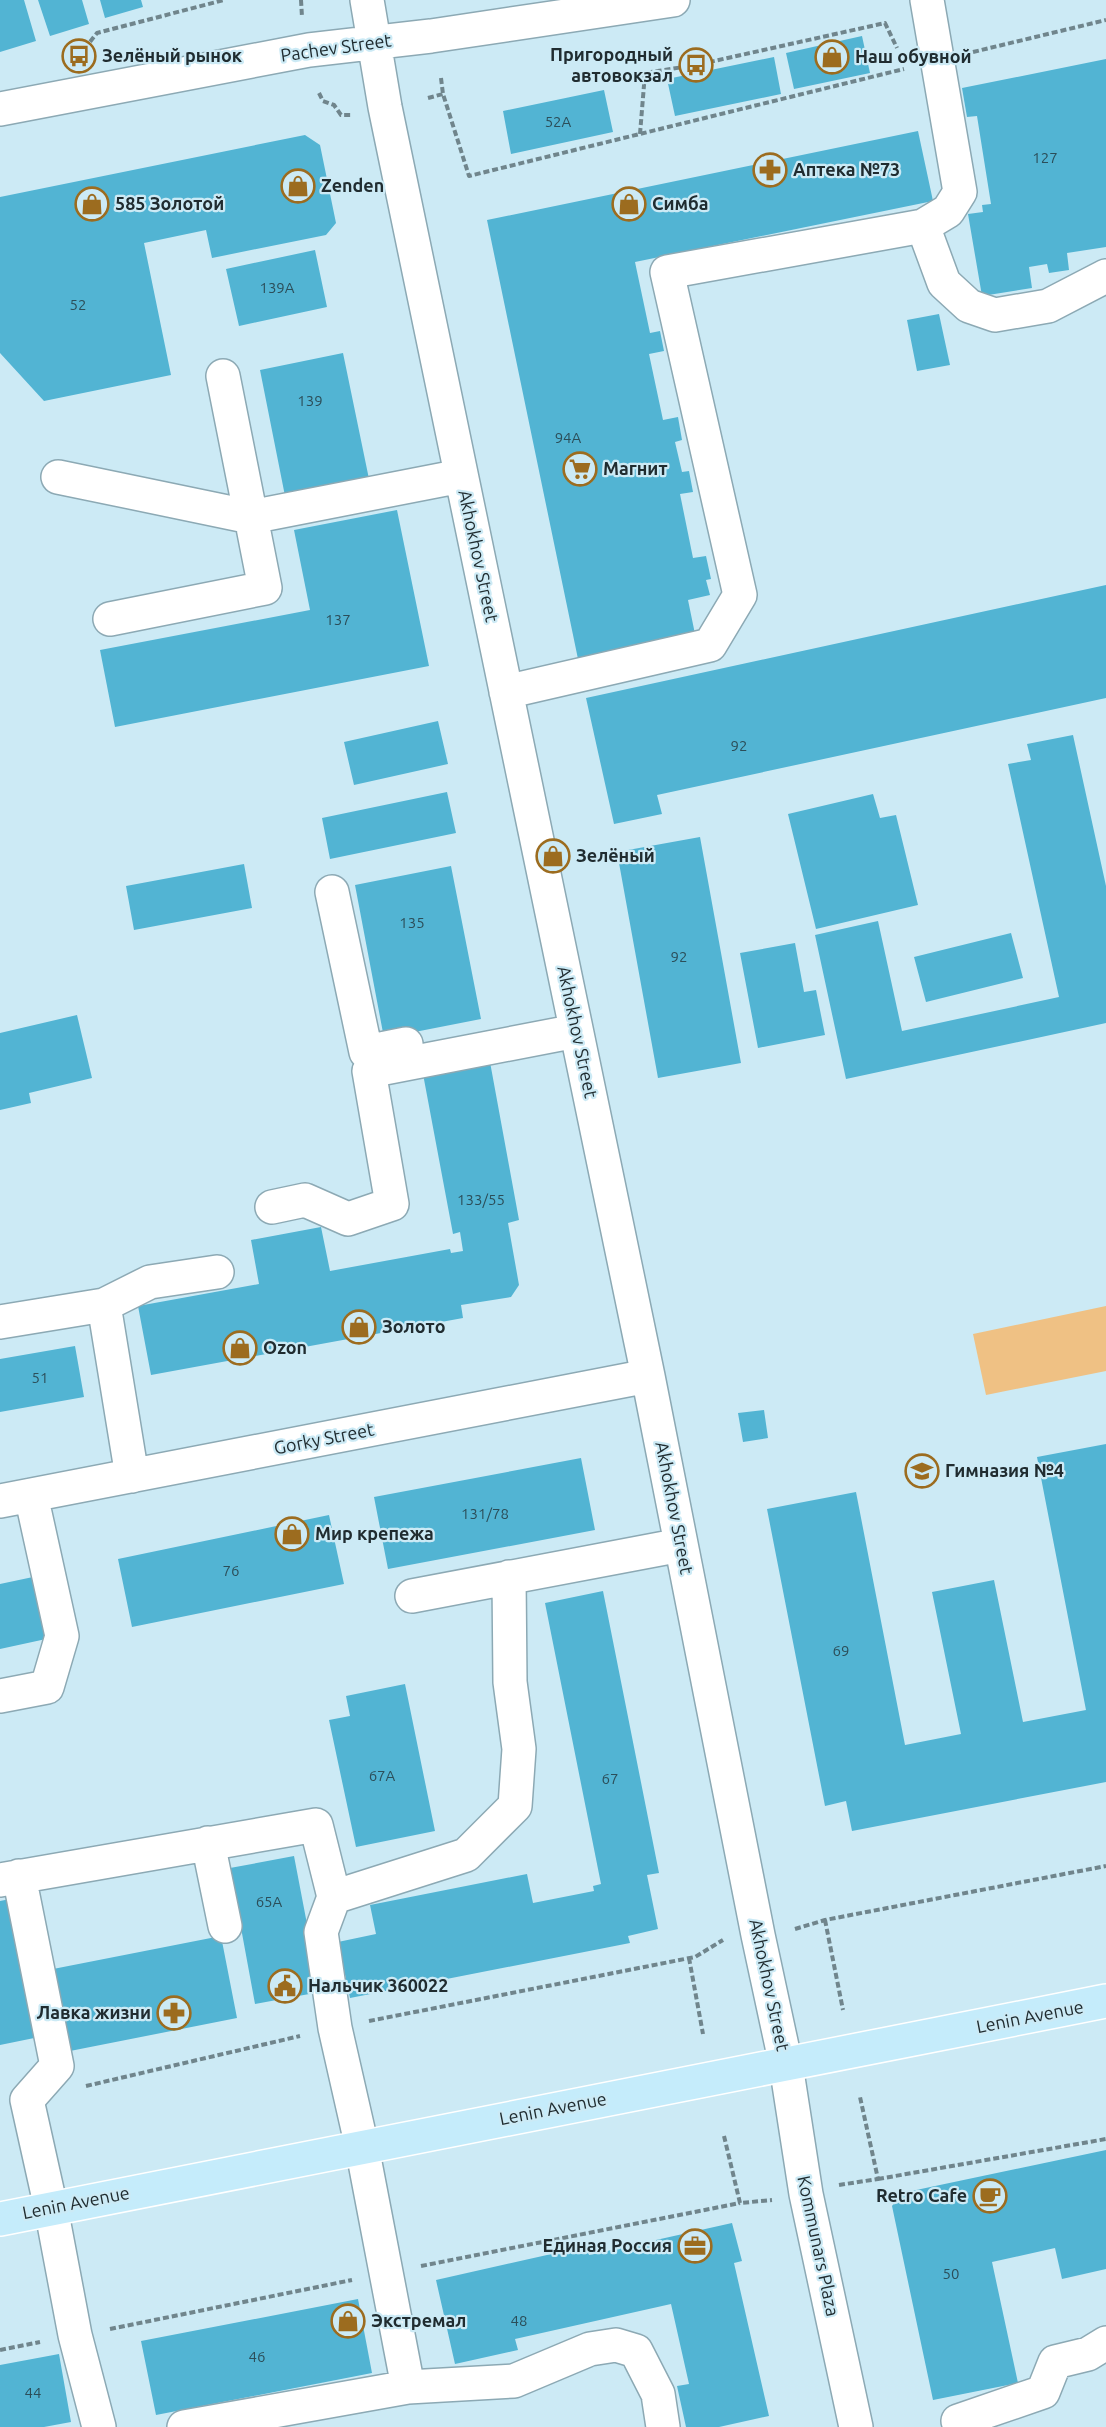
<svg xmlns="http://www.w3.org/2000/svg" width="1106" height="2427" viewBox="0 0 1106 2427" font-family="Ubuntu,sans-serif">
<style>
.green{fill:#efc184}
.building{fill:#52b4d3}
.lines{fill:none;stroke-linecap:round;stroke-linejoin:round}
.minor-casing{stroke:#8ca9b4;stroke-width:36}
.major-casing{stroke:#fff;stroke-width:36}
.path{stroke:#70858c;stroke-width:4;stroke-dasharray:6 3;stroke-linecap:butt}
.minor{stroke:#fff;stroke-width:33}
.major{stroke:#c5ecfb;stroke-width:33}
.labels{text-anchor:middle;stroke-width:4.5;stroke-linejoin:round;paint-order:stroke}
.number-label{font-size:15px;fill:#2c4e59}
.street-label{font-size:18px;fill:#202c30;stroke:#cceaf5}
.poi-label{font-size:18px;font-weight:bold;fill:#202c30;stroke:#cceaf5;text-anchor:start}
</style>
<rect width="100%" height="100%" fill="#cceaf5"/>
<path class="green" d="M1106,1306V1371L986,1395L973,1334Z"/>
<path class="building" d="M0,0H24L36,41L0,52Z
M38,0H82L89,24L50,36Z
M100,0H141L143,7L105,18Z
M862,36L870,73L794,89L786,53Z
M774,57L781,94L675,116L667,79Z
M1106,59V247L1067,253L1069,270L1049,273L1047,264L1029,267L1032,288L982,296L968,214L983,212L982,205L991,204L977,116L967,117L962,88Z
M604,90L613,132L511,154L503,111Z
M918,131L933,201L635,262L650,333L660,331L664,351L649,354L663,420L678,417L682,440L675,442L682,472L689,471L693,492L680,494L693,558L706,556L711,579L706,580L710,595L688,600L695,634L578,659L487,220Z
M305,135L320,145L336,223L326,235L212,258L206,230L144,243L171,375L44,401L0,353V197Z
M315,250L327,307L239,326L226,269Z
M939,314L950,365L917,371L907,320Z
M343,353L369,479L285,496L260,370Z
M397,510L429,666L115,727L100,650L310,610L294,530Z
M1106,585V698L657,795L662,814L614,824L586,698Z
M438,721L448,764L354,785L344,742Z
M1073,735L1106,886V1023L846,1079L815,935L878,921L902,1031L1059,997L1008,764L1031,760L1027,744Z
M447,792L456,833L330,859L322,818Z
M873,794L880,818L896,815L918,905L816,929L788,814Z
M700,837L741,1063L658,1078L617,852Z
M244,864L252,908L134,930L126,886Z
M451,866L481,1019L384,1038L355,885Z
M1011,933L1023,978L926,1002L914,957Z
M795,943L804,992L816,990L825,1035L758,1048L740,953Z
M77,1015L92,1078L29,1093L31,1103L0,1110V1033Z
M490,1062L519,1220L508,1223L519,1285L511,1297L461,1305L463,1318L151,1375L138,1306L259,1284L251,1240L321,1227L330,1271L450,1249L451,1253L463,1251L460,1232L453,1234L423,1074Z
M75,1346L84,1397L0,1412V1359Z
M764,1410L768,1438L743,1442L738,1413Z
M1106,1444V1782L852,1831L846,1801L825,1806L767,1509L856,1492L905,1745L961,1734L932,1592L994,1580L1023,1722L1086,1710L1037,1457Z
M581,1458L595,1530L388,1569L374,1497Z
M329,1515L344,1584L132,1627L118,1559Z
M33,1577L46,1639L0,1649V1584Z
M603,1591L659,1873L647,1875L658,1929L628,1936L630,1943L350,1998L338,1942L376,1934L370,1905L527,1874L533,1903L594,1891L593,1886L601,1884L545,1603Z
M405,1684L435,1831L356,1847L329,1720L350,1716L346,1696Z
M294,1856L320,1992L255,2004L230,1868Z
M15,1898L44,2036L0,2045V1901Z
M221,1936L237,2018L65,2052L48,1970Z
M1106,2150V2269L1062,2279L1055,2248L992,2262L1018,2383L933,2400L892,2206L902,2193Z
M732,2223L742,2261L734,2263L769,2416L719,2427H686L677,2386L689,2384L671,2304L515,2339L518,2350L455,2364L436,2280L587,2246L589,2255Z
M358,2299L372,2373L156,2415L141,2341Z
M59,2354L71,2422L44,2427H0V2365Z"/>
<g class="lines">
<g class="minor-casing">
<path id="minor" d="M367,0L385,107L648,1376L758,1935L786,2065L806,2194L856,2427
M0,109L309,50L431,36L673,0
M923,226L948,211L960,192L927,0
M223,376L251,517L461,476
M58,477L251,517L265,588L110,619
M506,692L710,645L740,595L667,272L923,226L944,283L969,306L995,315L1048,306L1106,276
M332,892L366,1052L406,1044
M272,1207L305,1200L348,1219L392,1204L369,1071L576,1031
M104,1305L132,1476
M0,1322L104,1305L150,1282L217,1272
M0,1501L648,1376
M412,1596L681,1545
M0,1696L47,1687L62,1636L31,1495
M208,1843L225,1926
M19,1876L57,2066L27,2100L51,2208L75,2335L99,2427
M0,1880L316,1825L334,1897L466,1855L515,1806L519,1749L510,1682L509,1577
M334,1897L321,1932L335,2028L362,2147L408,2387
M958,2421L1043,2392L1055,2362L1088,2354L1106,2343
M184,2427L408,2387L514,2381L590,2349L616,2345L636,2351L658,2394L663,2427"/>
</g>
<g class="major-casing">
<path id="major" d="M0,2219L1106,2001"/>
</g>
<path class="path" d="M301,0L302,17
M973,52L1106,20
M79,56L97,33L224,0
M441,78L443,94L469,176L904,69
M319,93L323,101L334,105L341,115H351
M428,98L443,94
M640,134L645,73L696,65L885,23L897,48
M825,1920L843,2010
M795,1929L825,1920L1106,1866
M689,1958L703,2034
M369,2021L695,1957L723,1940
M86,2086L300,2036
M724,2136L740,2203L772,2200
M878,2179L1106,2139
M839,2185L878,2179L860,2097
M421,2266L740,2203
M110,2329L352,2280
M0,2350L40,2342"/>
<use href="#minor" class="minor"/>
<use href="#major" class="major"/>
</g>
<defs>
<g id="bus-ring" transform="scale(1.725)"><circle r="9.5" fill="#cceaf5" stroke="#9c6c1f" stroke-width="1.5"/><path d="M-5-6H5V4H4V6H2V4H-2V6H-4V4H-5ZM-3.5-4V0h7V-4ZM-3.5 1.2v1.5H-2V1.2ZM2 1.2v1.5H3.5V1.2Z" fill="#9c6c1f"/></g>
<g id="shop-ring" transform="scale(1.725)"><circle r="9.5" fill="#cceaf5" stroke="#9c6c1f" stroke-width="1.5"/><path d="M-5-2.5h2.3a2.7 3.5 0 0 1 5.4 0H5L5.5 6h-11ZM-1.5-2.5h3a1.5 2.3 0 0 0-3 0Z" fill="#9c6c1f"/></g>
<g id="pharmacy-ring" transform="scale(1.725)"><circle r="9.5" fill="#cceaf5" stroke="#9c6c1f" stroke-width="1.5"/><path d="M-2-6h4v4h4v4h-4v4h-4v-4h-4v-4h4Z" fill="#9c6c1f"/></g>
<g id="supermarket-ring" transform="scale(1.725)"><circle r="9.5" fill="#cceaf5" stroke="#9c6c1f" stroke-width="1.5"/><path d="M-6-5.5h2.5l.6 2H6L4.5 2H-2.5L-4.4-4H-6ZM-1.5 3.2a1.3 1.3 0 1 0 .1 0ZM3 3.2a1.3 1.3 0 1 0 .1 0Z" fill="#9c6c1f"/></g>
<g id="school-ring" transform="scale(1.725)"><circle r="9.5" fill="#cceaf5" stroke="#9c6c1f" stroke-width="1.5"/><path d="M0-5L7-2L0 1L-7-2ZM-4 1L0 2.5L4 1V4Q0 6-4 4Z" fill="#9c6c1f"/></g>
<g id="civic-ring" transform="scale(1.725)"><circle r="9.5" fill="#cceaf5" stroke="#9c6c1f" stroke-width="1.5"/><path d="M-.6-6.5H3V-4.5H.6V-3L4-1V1h2V6H-6V1h2V-1L-.6-3ZM-1.2 2.5V6h2.4V2.5Z" fill="#9c6c1f"/></g>
<g id="cafe-ring" transform="scale(1.725)"><circle r="9.5" fill="#cceaf5" stroke="#9c6c1f" stroke-width="1.5"/><path d="M-5.5-4.5H6V0H3Q3 3.5 0 3.5H-2.5Q-5.5 3.5-5.5 0ZM3-3.2v2h1.7v-2ZM-6 4.5H4V6H-6Z" fill="#9c6c1f"/></g>
<g id="office-ring" transform="scale(1.725)"><circle r="9.5" fill="#cceaf5" stroke="#9c6c1f" stroke-width="1.5"/><path d="M-6-3h4V-5.5h4V-3h4V5H-6ZM-1-4.5V-3h2v-1.5ZM-6 0V1H6V0Z" fill="#9c6c1f"/></g>
</defs>
<g fill-rule="evenodd">
<use href="#bus-ring" x="79" y="56"/>
<use href="#shop-ring" x="832" y="57"/>
<use href="#bus-ring" x="696" y="65"/>
<use href="#pharmacy-ring" x="770" y="170"/>
<use href="#shop-ring" x="298" y="186"/>
<use href="#shop-ring" x="92" y="204"/>
<use href="#shop-ring" x="629" y="204"/>
<use href="#supermarket-ring" x="580" y="469"/>
<use href="#shop-ring" x="553" y="856"/>
<use href="#shop-ring" x="359" y="1327"/>
<use href="#shop-ring" x="240" y="1348"/>
<use href="#school-ring" x="922" y="1471"/>
<use href="#shop-ring" x="292" y="1534"/>
<use href="#civic-ring" x="285" y="1986"/>
<use href="#pharmacy-ring" x="174" y="2013"/>
<use href="#cafe-ring" x="990" y="2196"/>
<use href="#office-ring" x="695" y="2246"/>
<use href="#shop-ring" x="348" y="2321"/>
</g>
<g class="labels">
<g class="number-label">
<text x="558" y="127">52А</text>
<text x="1045" y="163">127</text>
<text x="277" y="293">139А</text>
<text x="78" y="310">52</text>
<text x="310" y="406">139</text>
<text x="568" y="443">94А</text>
<text x="338" y="625">137</text>
<text x="739" y="751">92</text>
<text x="412" y="928">135</text>
<text x="679" y="962">92</text>
<text x="481" y="1205">133/55</text>
<text x="40" y="1383">51</text>
<text x="485" y="1519">131/78</text>
<text x="231" y="1576">76</text>
<text x="841" y="1656">69</text>
<text x="382" y="1781">67А</text>
<text x="610" y="1784">67</text>
<text x="269" y="1907">65А</text>
<text x="951" y="2279">50</text>
<text x="519" y="2326">48</text>
<text x="257" y="2362">46</text>
<text x="33" y="2398">44</text>
</g>
<g class="street-label">
<text transform="translate(336 48) rotate(-8)" y="6">Pachev Street</text>
<text transform="translate(478 556) rotate(78)" y="6">Akhokhov Street</text>
<text transform="translate(577 1032) rotate(78)" y="6">Akhokhov Street</text>
<text transform="translate(324 1439) rotate(-11)" y="6">Gorky Street</text>
<text transform="translate(674 1508) rotate(79)" y="6">Akhokhov Street</text>
<text transform="translate(769 1985) rotate(78)" y="6">Akhokhov Street</text>
<text transform="translate(1030 2017) rotate(-11)" y="6">Lenin Avenue</text>
<text transform="translate(553 2109) rotate(-11)" y="6">Lenin Avenue</text>
<text transform="translate(76 2203) rotate(-11)" y="6">Lenin Avenue</text>
<text transform="translate(818 2246) rotate(78)" y="6">Kommunars Plaza</text>
</g>
<g class="poi-label">
<text x="673" y="61" text-anchor="end">Пригородный<tspan x="673" dy="21">автовокзал</tspan></text>
<text x="102" y="62">Зелёный рынок</text>
<text x="855" y="63">Наш обувной</text>
<text x="793" y="176">Аптека №73</text>
<text x="321" y="192">Zenden</text>
<text x="115" y="210">585 Золотой</text>
<text x="652" y="210">Симба</text>
<text x="603" y="475">Магнит</text>
<text x="576" y="862">Зелёный</text>
<text x="382" y="1333">Золото</text>
<text x="263" y="1354">Ozon</text>
<text x="945" y="1477">Гимназия №4</text>
<text x="315" y="1540">Мир крепежа</text>
<text x="308" y="1992">Нальчик 360022</text>
<text x="151" y="2019" text-anchor="end">Лавка жизни</text>
<text x="967" y="2202" text-anchor="end">Retro Cafe</text>
<text x="672" y="2252" text-anchor="end">Единая Россия</text>
<text x="371" y="2327">Экстремал</text>
</g>
</g>
</svg>
